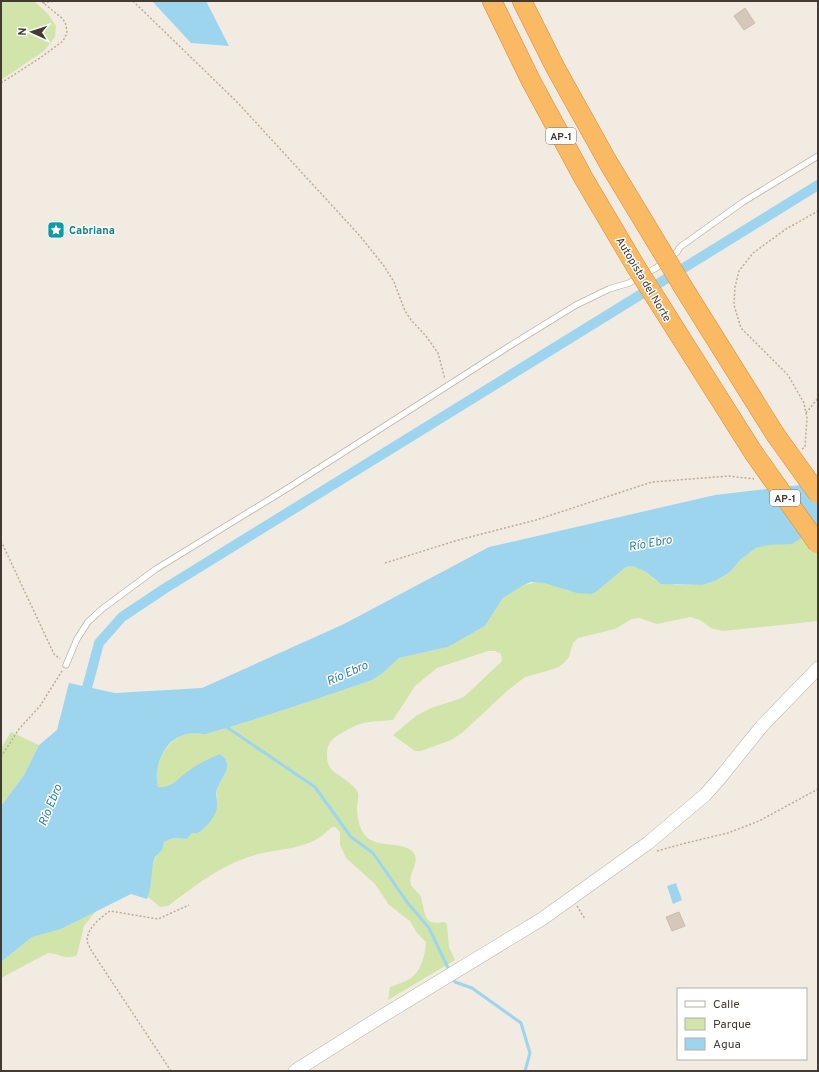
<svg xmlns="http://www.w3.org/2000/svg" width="819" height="1072" viewBox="0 0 819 1072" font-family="Overpass,sans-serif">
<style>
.green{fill:#d1e5ab}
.water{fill:#9ed5ee}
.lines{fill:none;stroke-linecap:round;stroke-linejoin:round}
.stream{stroke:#9ed5ee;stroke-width:3}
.canal{stroke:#9ed5ee;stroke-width:10}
.building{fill:#d5c8bb;stroke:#ccbcab}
.service-casing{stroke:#bfb4a8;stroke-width:7}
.tertiary-casing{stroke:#bfb4a8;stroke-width:14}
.motorway-casing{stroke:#d98c34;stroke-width:20}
.path{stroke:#bdac97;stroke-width:1.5;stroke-dasharray:2 2;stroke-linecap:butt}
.service{stroke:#fff;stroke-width:5.5}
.tertiary{stroke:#fff;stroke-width:13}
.motorway{stroke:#fab963;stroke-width:19}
.motorway-bridge-casing{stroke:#d98c34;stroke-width:20;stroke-linecap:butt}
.motorway-bridge{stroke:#fab963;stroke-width:19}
.labels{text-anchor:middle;stroke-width:3;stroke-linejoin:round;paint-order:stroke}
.shield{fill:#fff;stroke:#7b7570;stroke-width:1}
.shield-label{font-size:10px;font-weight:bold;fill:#423a33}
.culture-label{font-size:11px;font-weight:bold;fill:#0d838f;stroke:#fff;text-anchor:start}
.street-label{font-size:11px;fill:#423a33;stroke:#fff}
.water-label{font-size:12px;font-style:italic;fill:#2e7da2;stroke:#fff}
</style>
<rect width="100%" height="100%" fill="#f1ebe2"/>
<path class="green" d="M1,1H34L48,14L56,26L55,37L44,51L1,80Z
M818,528V621L723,631L711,628L700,620L690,617L657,624L639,618L632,619L615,629L578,638L573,643L569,657L565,662L559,667L547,671L525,677L507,691L462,733L451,740L421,751H415L393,735L416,716L431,708L459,699L465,696L502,661L501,654L495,651H488L437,668L415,686L393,720C382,721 370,721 360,724C356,725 352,727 349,729C338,735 328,739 327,752C327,759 327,763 331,769C338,776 356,785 358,793C359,798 357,803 357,808C357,818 360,833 369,839C381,847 402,842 412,851C421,859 411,871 410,880C410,888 418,891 421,897C422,900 422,904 423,906C426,923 430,924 445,922L447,925L449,947L455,960L388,1000L390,987C397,984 405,982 411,978C422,970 425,954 426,942L417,933L410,921L389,905L375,884L346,858L340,845V832L335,827H332C328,830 325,834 320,837C302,850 273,849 252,856C219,866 195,886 168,906L160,907L147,896C151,884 149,872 154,861C157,853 162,851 164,842L173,838L187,839C192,833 216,804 217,799C218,795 216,791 218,787C223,775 235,765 220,754L170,785L164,788L158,787C154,772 160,753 172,742C178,736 188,733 197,733C200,734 203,734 206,734C262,718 317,699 372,680L383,673L399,658L448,647L485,626L503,598L524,585L538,582L552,584L569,591H597L626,567L633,566L646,572L655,580L676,585H702L715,581L727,574L732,570L740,560L756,548Z
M11,732L39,745L24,775L1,806V748Z
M96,911L84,926L77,955C66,961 58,953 48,953L1,978V962L32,937L67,926Z"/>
<path class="water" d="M152,1H206L229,46L191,43Z
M818,483V528L792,544L768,545L756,548L740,560L732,570L727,574L715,581L702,585L661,584L646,572L633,566L626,567L597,591L592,594L577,593L544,583L531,582L524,585L503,598L485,626L448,647L399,658L383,673L372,680C317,699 262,718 206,734C202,734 200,734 197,733C188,733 178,736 171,742C160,753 154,772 158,787C172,789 180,776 191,769C200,763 210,758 220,754C235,765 223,775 218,787C215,792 217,797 217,802C218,816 208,825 198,833H192L187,839L173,838L164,842L162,850L155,857L153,863L150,889L147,899L131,894L61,929L32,937L1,962V806L24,775L39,745L57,730L69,683L115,693L202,688L344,624L489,547L715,495Z
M676,883L682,900L673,904L667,886Z"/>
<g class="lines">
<path class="stream" d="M225,726L315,787L351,837L373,853L407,902L429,928L450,972
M452,977L455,982L472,988L521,1023L530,1053L525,1071"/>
<path class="canal" d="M84,699L99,643L122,617L164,589L818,185"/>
</g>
<path class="building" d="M745,8L755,23L744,30L734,16Z
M679,912L685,926L672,931L666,917Z"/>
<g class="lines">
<g class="service-casing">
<path id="service" d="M66,665L77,639L88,622L102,609L156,569L288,488L508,347L576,305L609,289L629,283L656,268L677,252L680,247L743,202L818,156"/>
</g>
<g class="tertiary-casing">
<path id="tertiary" d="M295,1071L379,1018L542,919L648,843L705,795L720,778L762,726L818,668"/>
</g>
<g class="motorway-casing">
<path id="motorway" d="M492,1L531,81L584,179L636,267
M522,1L555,67L609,164L661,250
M683,287L775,434
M657,300L753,452"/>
</g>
<path class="path" d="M133,1L238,103L360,236L384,266L394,282L405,311L411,320L426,336L438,353L445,379
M43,3L55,1
M1,83L40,58L63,41L67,33L66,25L63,19L41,1
M806,413L818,398
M802,449L805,447L807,418L804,403L788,375L741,328L734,305L735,287L739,271L753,253L786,229L818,211
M1,541L54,654L60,659
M385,563L455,541L536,520L652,482L729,476L754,479
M1,757L19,729L40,706L62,671
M657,851L686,843L728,833L759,821L818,789
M577,906L585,919
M171,1071L91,950C90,948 88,944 87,941C87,928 100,918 110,911L158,919L189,905"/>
<use href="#service" class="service"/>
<use href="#tertiary" class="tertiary"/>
<use href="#motorway" class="motorway"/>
<g class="motorway-bridge-casing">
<path id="motorway-bridge" d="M661,250L683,287
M636,267L657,300
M775,434L818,494
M753,452L818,544"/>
</g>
<use href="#motorway-bridge" class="motorway-bridge"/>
</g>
<defs>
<g id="sight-square" transform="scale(0.9)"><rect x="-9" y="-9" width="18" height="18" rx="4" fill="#0f9aa8" stroke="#fff"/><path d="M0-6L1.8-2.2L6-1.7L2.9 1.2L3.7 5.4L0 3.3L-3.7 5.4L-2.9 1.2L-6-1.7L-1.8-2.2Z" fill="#fff"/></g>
</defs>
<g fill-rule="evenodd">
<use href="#sight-square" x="56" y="230"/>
</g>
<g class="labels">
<g class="shield">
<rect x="546" y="128" width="30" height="16" rx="3"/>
<rect x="770" y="490" width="30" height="16" rx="3"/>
</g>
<g class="shield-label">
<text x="561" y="140">AP-1</text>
<text x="785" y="502">AP-1</text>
</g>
<g class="culture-label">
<text x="69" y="234">Cabriana</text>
</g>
<g class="street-label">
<text transform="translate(644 279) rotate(59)" y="4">Autopista del Norte</text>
</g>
<g class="water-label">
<text transform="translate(650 543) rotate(-10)" y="4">Río Ebro</text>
<text transform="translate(347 673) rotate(-24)" y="4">Río Ebro</text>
<text transform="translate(50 805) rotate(-68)" y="4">Río Ebro</text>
</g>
</g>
<rect width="819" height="1072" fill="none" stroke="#423a33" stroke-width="4"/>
<rect x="677" y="988" width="130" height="72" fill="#ffffff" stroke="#b3b0ad"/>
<rect x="685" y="1001" width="20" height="6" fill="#ffffff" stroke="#b3b0ad"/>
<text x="713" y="1008" font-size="12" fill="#423a33">Calle</text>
<rect x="685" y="1018" width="20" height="12" fill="#d1e5ab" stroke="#b3b0ad"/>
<text x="713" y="1028" font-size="12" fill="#423a33">Parque</text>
<rect x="685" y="1038" width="20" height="12" fill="#9ed5ee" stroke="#b3b0ad"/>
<text x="713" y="1048" font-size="12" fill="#423a33">Agua</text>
<g transform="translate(32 32) rotate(273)" stroke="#ffffff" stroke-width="3" paint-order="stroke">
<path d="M0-3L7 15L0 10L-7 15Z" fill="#423a33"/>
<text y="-6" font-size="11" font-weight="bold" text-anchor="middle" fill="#423a33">N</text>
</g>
</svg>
